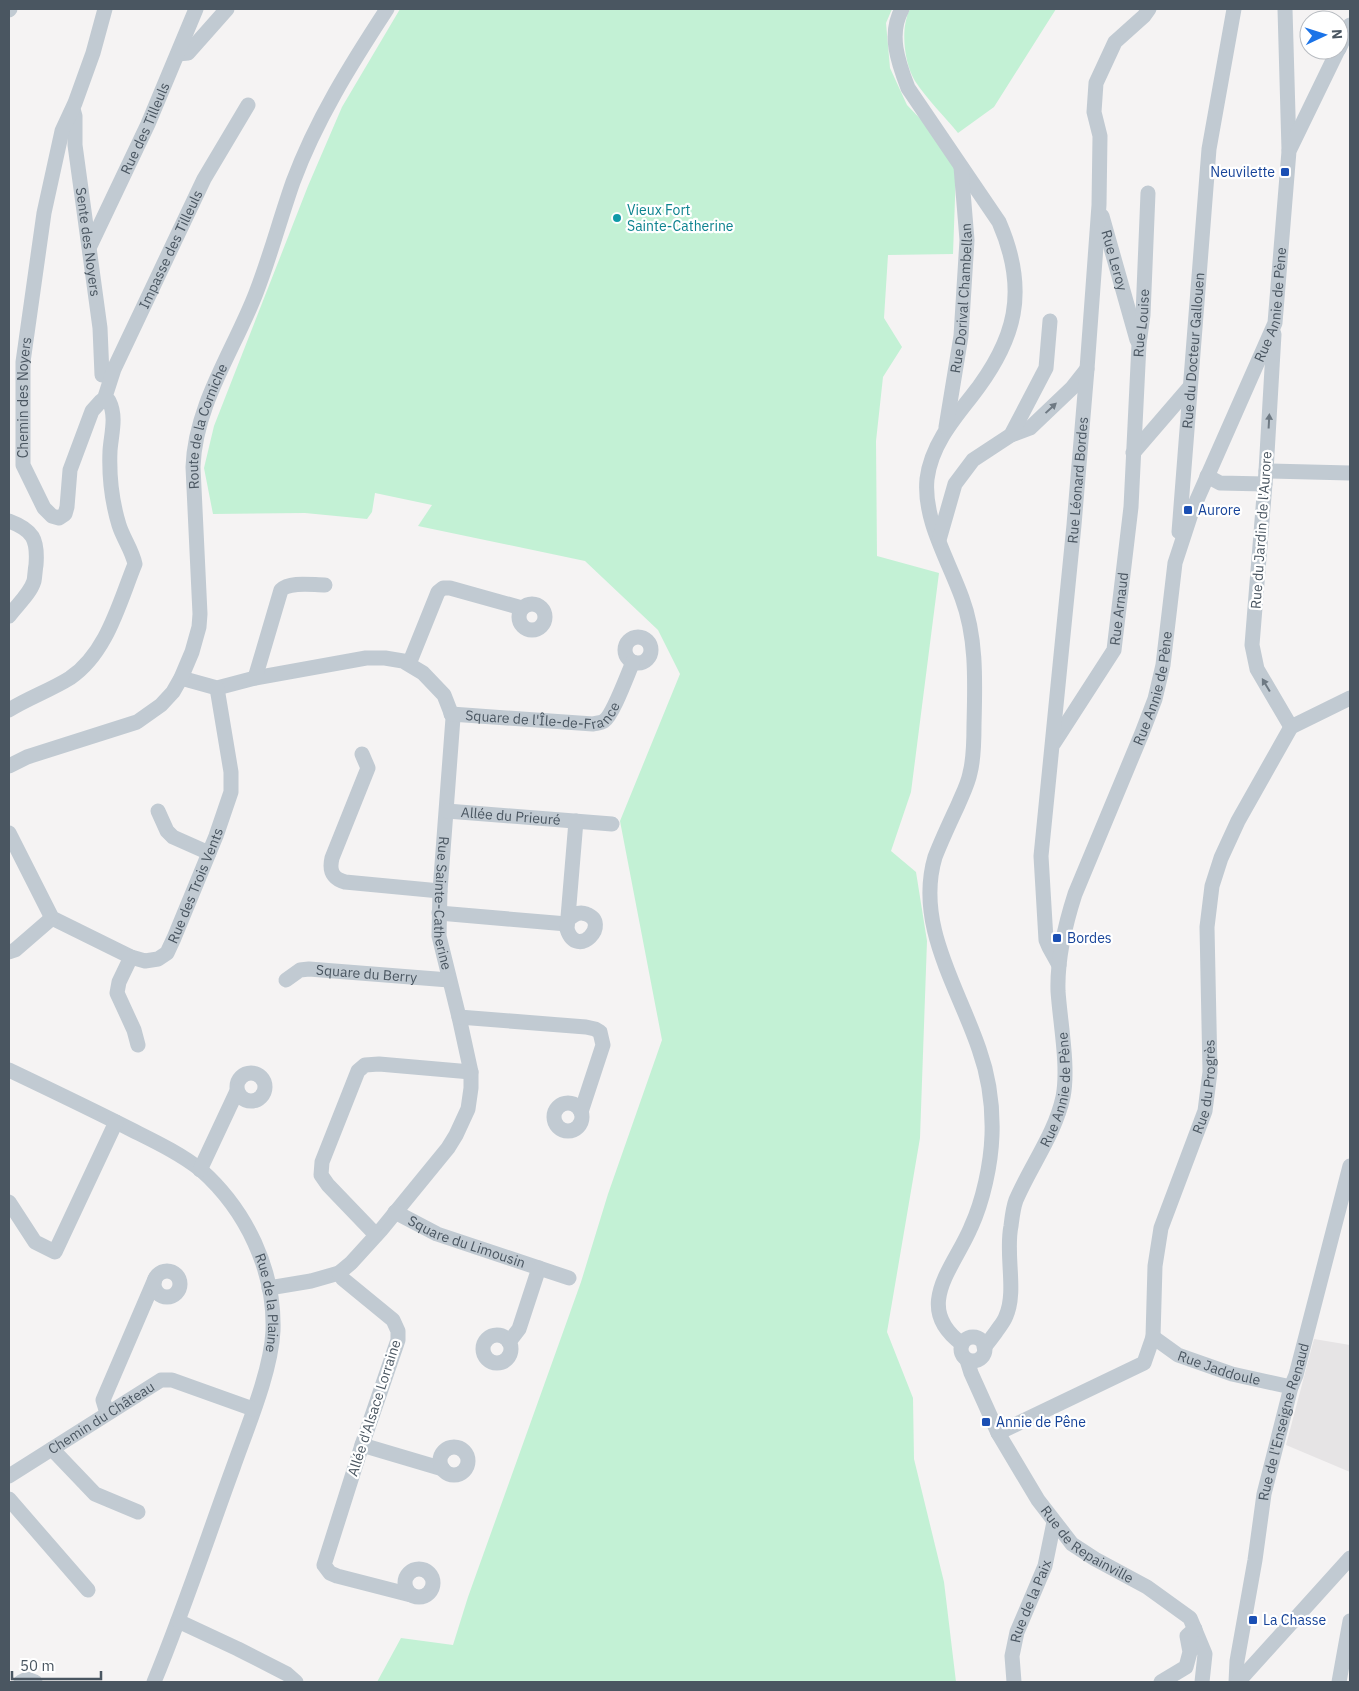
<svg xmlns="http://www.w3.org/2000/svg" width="1359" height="1691" viewBox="0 0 1359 1691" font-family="'IBM Plex Sans',sans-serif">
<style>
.education{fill:#e6e4e5}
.green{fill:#c3f1d5}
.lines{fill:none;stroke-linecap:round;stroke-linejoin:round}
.minor{stroke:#c1cad2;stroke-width:15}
.oneway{fill:#6e7983}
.transit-dot{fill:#1a4fb4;stroke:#fff;stroke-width:2}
.culture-dot{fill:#0f9aa8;stroke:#fff;stroke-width:2}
.labels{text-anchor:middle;stroke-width:4.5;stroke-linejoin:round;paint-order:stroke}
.street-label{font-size:14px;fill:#4a5661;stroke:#fff}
.transit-label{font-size:14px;fill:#164399;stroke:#fff;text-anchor:start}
.culture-label{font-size:14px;fill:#0d838f;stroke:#fff;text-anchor:start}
</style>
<rect width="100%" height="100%" fill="#f5f3f3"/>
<path class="education" d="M1314,1339L1350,1345V1472L1286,1445Z"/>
<path class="green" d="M400,9H892L886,23L890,68L907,105L930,129L956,171L953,254L888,255L884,318L902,347L883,377L876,441L877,556L939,573L911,792L891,851L916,872L927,941L920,1138L887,1332L913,1398L914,1459L944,1582L956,1682H377L401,1638L453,1645L468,1597L581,1282L608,1194L662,1040L620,821L680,674L658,630L585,561L418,526L432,505L375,493L372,512L367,519L305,513L213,514L204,468L214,426L308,186L342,107Z
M910,9H1056L994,107L958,133C945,117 926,98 915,81C904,63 900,28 910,9Z"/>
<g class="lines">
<g class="minor">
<path d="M902,9C888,34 898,62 908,88L999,222C1029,291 1016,340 971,397C951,422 931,447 927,479C923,520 949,561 962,598C977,638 975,683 974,725C974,741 974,758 970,773C968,784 962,795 958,805C950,822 942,839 935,857C915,924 958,987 979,1049C989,1077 993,1105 992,1135C991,1164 983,1201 971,1227C954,1268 912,1307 962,1344"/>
<path d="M1285,9L1289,150"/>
<path d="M9,10L10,9"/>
<path d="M1339,49L1350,25"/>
<path d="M178,54L188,53L227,9"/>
<path id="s1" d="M73,109L75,116V145L100,328L102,375"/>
<path id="s2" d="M1102,216L1137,340"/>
<path id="s3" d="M90,246L148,124L196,9"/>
<path d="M1274,334L1266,471L1252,645L1257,669L1291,727"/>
<path id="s4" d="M104,400L114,369L204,179L248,105"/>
<path id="s5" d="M946,427L961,336L967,240L961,167"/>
<path d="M1011,435L1030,428L1072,388L1087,369"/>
<path d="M1133,453L1189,388"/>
<path d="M1266,471L1350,473"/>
<path d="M1207,476L1220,483L1265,484"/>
<path d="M9,521C33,530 38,539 36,565C35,570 35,576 34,581C30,594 17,605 9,616"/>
<path id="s6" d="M1179,532L1209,149L1234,9"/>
<path d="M939,540L955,484L973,460L1011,435L1046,368L1050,321"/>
<circle cx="532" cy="617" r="13"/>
<circle cx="638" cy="650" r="13"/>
<path d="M409,664L438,592L443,588H450L522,608"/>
<path id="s7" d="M181,678L217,688L255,678L366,658H385L403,661L423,673L444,695L453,718L440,891L439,936L459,1017L471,1072V1088L468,1109L456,1135L448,1148L381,1230L351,1263L339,1273L311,1281L269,1288"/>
<path d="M255,678L281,590C290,581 312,585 325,585"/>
<path id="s8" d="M9,710C28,698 51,690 70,678C107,653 119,603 135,564C132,550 123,538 119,525C112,502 109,475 110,451C111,435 117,417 109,401H101L92,411L70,470L67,507L65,514L59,518L52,516L44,508L23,465V362L44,213L62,131L75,103L93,53L105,9"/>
<path id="s9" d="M451,714L593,724C597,723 601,723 604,721C613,715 628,673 633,662"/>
<path id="s10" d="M1054,743L1114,650L1131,507L1139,344L1143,315L1148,193"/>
<path d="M362,754L368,768L332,858C329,871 332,878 345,882L440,891"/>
<path id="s11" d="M9,766L27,757L137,722L161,705L173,692L181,678L192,652L199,627L200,614L193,467C195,405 234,350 256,293C270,257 280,219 293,182C316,120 351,64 387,9"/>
<path d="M158,811L167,831L173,837L209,853"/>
<path id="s12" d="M447,811L612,824"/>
<path id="s13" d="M9,833L52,918L131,957L145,961L158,959L167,953L174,938L216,836L231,792V772L217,688"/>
<path d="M439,913L567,924"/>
<path d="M568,920C573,915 579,911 586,914C612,923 577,961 567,929L576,821"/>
<path d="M9,952L15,950L52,918"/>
<path d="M131,957L119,982L117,993L134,1030L138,1045"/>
<path id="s14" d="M1059,965L1049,947L1046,940L1041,856L1074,525L1087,369L1099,205L1100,136L1094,112L1096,83L1115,42L1144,16L1149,9"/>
<path id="s15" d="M286,980L300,970L309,969L449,980"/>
<path d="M459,1017L586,1027L595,1029L600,1032L603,1045L581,1112"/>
<path id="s16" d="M9,1070C51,1090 93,1110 134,1131C156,1142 181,1154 201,1170C246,1210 275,1270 273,1331C271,1372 247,1428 233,1468C207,1539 183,1612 154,1682"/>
<circle cx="251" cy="1087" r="14"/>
<circle cx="568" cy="1117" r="14"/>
<path d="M200,1170L237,1091"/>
<path d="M9,1202L35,1242L55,1252L116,1122"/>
<path id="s17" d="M395,1212L437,1234L569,1278"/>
<path d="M376,1235L328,1185L321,1175L322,1162L358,1071L365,1065L379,1064L471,1072"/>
<circle cx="167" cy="1284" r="13"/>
<path d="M339,1273L343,1279L393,1320L398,1331V1340L362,1445L324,1565L330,1573L337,1576L411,1595"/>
<circle cx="497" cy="1349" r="14"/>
<path id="s18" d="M1153,1337L1178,1355L1232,1374L1291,1387"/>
<circle cx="973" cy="1349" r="12"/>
<path d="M509,1342L519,1329L539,1268"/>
<path id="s19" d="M984,1347C989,1342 992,1337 996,1332C999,1327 1004,1322 1006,1316C1017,1291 1005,1254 1011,1226C1012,1218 1013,1208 1016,1200C1031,1165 1055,1134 1063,1097C1069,1067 1060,1022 1058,991C1057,958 1065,925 1075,894L1142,733L1155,699L1163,665L1175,563L1192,511L1275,323L1289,151L1338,50"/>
<path id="s20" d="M967,1360L971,1373L998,1433L1038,1500L1072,1544L1095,1559L1147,1587L1190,1618L1205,1654L1202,1682"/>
<path d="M107,1413L103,1400L155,1279"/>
<path id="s21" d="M998,1433L1144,1363L1153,1337L1155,1266L1161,1228L1205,1111L1210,1072L1207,927L1212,886L1221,858L1238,821L1291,727L1350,698"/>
<path d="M362,1445L443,1469"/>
<circle cx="454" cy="1461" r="14"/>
<path d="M52,1449L95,1494L138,1512"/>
<path id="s22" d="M9,1476L161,1380H172L253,1409"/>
<path d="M9,1499L88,1590"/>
<circle cx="419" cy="1583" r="14"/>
<path d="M178,1621L238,1649L287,1674L296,1682"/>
<path d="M21,1682L27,1679L35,1682"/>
<path id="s23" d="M1014,1682L1012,1656L1017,1632L1045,1566L1054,1522"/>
<path d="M1161,1682L1186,1667L1190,1652L1187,1636L1195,1629"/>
<path id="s24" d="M1236,1682L1237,1661L1255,1560L1264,1494L1291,1387L1296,1375L1350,1166"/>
<path d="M1238,1682L1350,1558"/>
<path d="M1339,1682L1350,1621"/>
</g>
</g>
<defs><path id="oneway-solid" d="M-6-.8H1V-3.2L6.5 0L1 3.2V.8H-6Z" transform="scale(1.25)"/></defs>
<g class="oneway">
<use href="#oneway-solid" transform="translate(1051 408) rotate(-43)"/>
<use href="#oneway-solid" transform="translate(1269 421) rotate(-87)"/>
<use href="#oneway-solid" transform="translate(1266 685) rotate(-121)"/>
</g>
<g class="transit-dot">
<rect x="1280" y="167" width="10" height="10" rx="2.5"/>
<rect x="1183" y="505" width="10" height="10" rx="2.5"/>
<rect x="1052" y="933" width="10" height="10" rx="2.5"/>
<rect x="981" y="1417" width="10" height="10" rx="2.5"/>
<rect x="1248" y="1615" width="10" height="10" rx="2.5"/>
</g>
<circle class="culture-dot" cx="617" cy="218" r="5"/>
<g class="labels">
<g class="street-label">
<text dy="5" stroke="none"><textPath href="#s3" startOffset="130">Rue des Tilleuls</textPath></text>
<text dy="5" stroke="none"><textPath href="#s1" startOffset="134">Sente des Noyers</textPath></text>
<text dy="5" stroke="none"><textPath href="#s4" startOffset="165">Impasse des Tilleuls</textPath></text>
<text dy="5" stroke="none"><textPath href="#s2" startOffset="46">Rue Leroy</textPath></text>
<text dy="5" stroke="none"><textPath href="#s5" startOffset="130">Rue Dorival Chambellan</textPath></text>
<text dy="5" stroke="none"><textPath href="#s19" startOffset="1100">Rue Annie de Pène</textPath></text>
<text dy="5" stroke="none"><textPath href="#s10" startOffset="439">Rue Louise</textPath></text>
<text dy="5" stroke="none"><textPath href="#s6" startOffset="182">Rue du Docteur Gallouen</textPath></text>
<text dy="5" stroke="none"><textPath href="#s8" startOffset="640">Chemin des Noyers</textPath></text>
<text dy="5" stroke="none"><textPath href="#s11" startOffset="456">Route de la Corniche</textPath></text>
<text dy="5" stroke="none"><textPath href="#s14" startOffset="490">Rue Léonard Bordes</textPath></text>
<text transform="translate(1261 530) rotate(-86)" y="5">Rue du Jardin de l'Aurore</text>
<text dy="5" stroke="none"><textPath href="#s10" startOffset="152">Rue Arnaud</textPath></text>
<text dy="5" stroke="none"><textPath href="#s19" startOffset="695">Rue Annie de Pène</textPath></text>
<text dy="5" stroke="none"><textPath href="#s9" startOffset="95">Square de l'Île-de-France</textPath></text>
<text dy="5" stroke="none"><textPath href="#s12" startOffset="64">Allée du Prieuré</textPath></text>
<text dy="5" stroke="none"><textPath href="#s13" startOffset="295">Rue des Trois Vents</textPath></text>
<text dy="5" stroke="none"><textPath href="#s7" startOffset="491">Rue Sainte-Catherine</textPath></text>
<text dy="5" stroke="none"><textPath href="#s15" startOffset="84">Square du Berry</textPath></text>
<text dy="5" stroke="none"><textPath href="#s21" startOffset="448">Rue du Progrès</textPath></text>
<text dy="5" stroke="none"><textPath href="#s19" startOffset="275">Rue Annie de Pène</textPath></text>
<text dy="5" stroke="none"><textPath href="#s17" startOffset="78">Square du Limousin</textPath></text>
<text dy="5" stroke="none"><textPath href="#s16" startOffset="370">Rue de la Plaine</textPath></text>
<text dy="5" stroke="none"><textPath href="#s18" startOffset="74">Rue Jaddoule</textPath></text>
<text transform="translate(374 1408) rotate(-72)" y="5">Allée d'Alsace Lorraine</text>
<text dy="5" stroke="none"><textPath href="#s22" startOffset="109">Chemin du Château</textPath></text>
<text dy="5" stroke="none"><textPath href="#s24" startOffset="265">Rue de l'Enseigne Renaud</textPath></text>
<text dy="5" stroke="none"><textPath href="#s20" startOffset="225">Rue de Repainville</textPath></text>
<text dy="5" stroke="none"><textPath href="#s23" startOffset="84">Rue de la Paix</textPath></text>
</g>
<g class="transit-label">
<text x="1275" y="177" text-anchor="end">Neuvilette</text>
<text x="1198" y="515">Aurore</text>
<text x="1067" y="943">Bordes</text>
<text x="996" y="1427">Annie de Pêne</text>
<text x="1263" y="1625">La Chasse</text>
</g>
<g class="culture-label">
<text x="627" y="215">Vieux Fort<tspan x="627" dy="16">Sainte-Catherine</tspan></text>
</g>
</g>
<rect width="1359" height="1691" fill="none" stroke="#4a5661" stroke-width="20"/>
<g transform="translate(1324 35) rotate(86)"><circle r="24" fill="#ffffff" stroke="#b7bbc0"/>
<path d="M0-4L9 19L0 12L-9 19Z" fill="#1a73e8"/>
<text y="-8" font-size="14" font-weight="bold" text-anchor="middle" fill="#4a5661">N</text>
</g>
<path d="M12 1671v8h89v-8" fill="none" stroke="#4a5661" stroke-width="2.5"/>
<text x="20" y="1671" font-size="15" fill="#4a5661" stroke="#ffffff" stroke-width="4" paint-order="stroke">50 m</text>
</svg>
